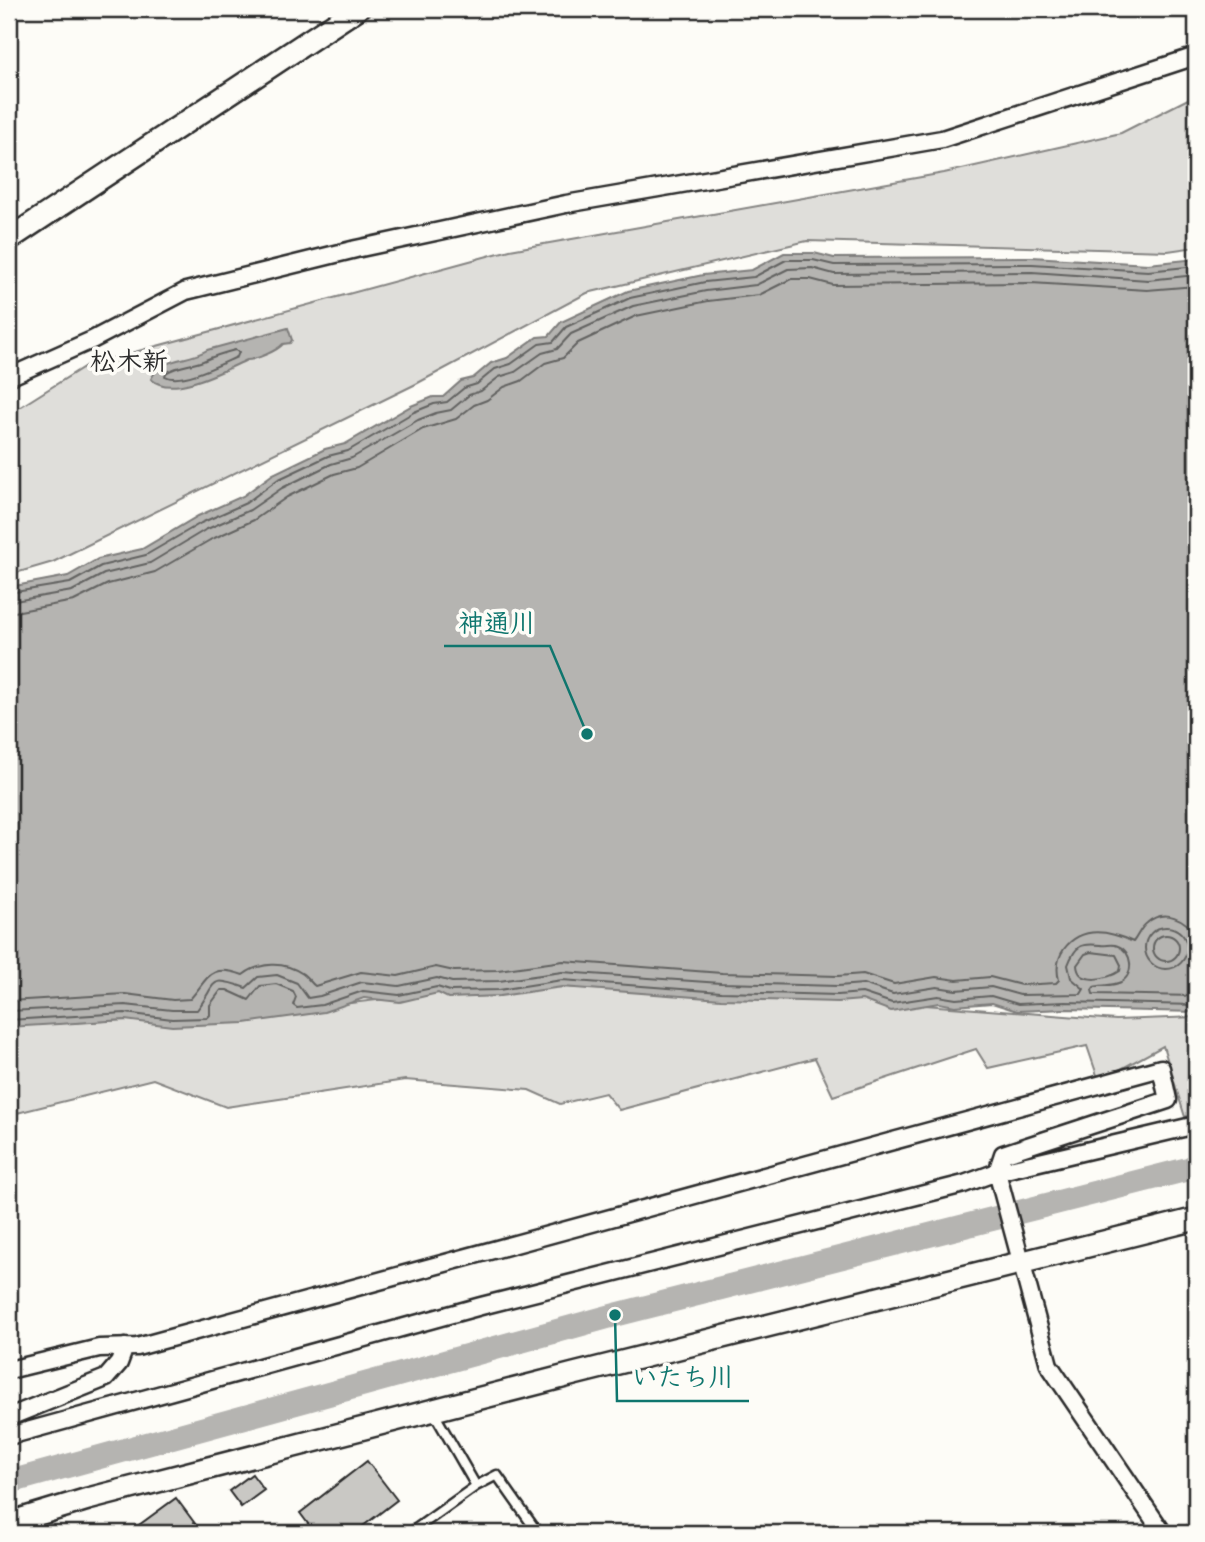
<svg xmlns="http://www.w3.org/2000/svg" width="1205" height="1542" viewBox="0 0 1205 1542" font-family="'Architects Daughter','Klee One',sans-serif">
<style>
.green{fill:#dfdeda;stroke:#858482;stroke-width:2}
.water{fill:#b5b4b1;stroke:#7e7d7b;stroke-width:2}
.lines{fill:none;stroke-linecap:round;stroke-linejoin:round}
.shore{stroke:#626261;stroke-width:2}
.stream{stroke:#7e7d7b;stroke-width:4.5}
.river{stroke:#b5b4b1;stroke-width:24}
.building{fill:#c9c8c4;stroke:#2b2b2b;stroke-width:2}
.service-casing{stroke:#2b2b2b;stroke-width:13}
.minor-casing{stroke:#2b2b2b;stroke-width:21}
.tertiary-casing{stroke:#2b2b2b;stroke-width:26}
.service{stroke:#fdfcf7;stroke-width:8}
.minor{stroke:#fdfcf7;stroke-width:16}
.tertiary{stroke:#fdfcf7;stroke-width:21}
.labels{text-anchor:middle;stroke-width:7;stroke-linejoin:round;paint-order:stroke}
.neighbourhood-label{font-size:26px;font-weight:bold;fill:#2b2b2b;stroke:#fdfcf7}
.leader{fill:none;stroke:#0f766e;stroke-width:2.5}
.callout-dot{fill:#0f766e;stroke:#fdfcf7;stroke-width:2.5}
.callout-label{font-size:26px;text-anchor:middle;font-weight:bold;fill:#0f766e;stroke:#fdfcf7;stroke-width:7;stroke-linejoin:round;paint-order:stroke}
</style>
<rect width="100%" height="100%" fill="#fdfcf7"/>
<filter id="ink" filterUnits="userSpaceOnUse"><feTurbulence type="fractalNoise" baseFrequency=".0143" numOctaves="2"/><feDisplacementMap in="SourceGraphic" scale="14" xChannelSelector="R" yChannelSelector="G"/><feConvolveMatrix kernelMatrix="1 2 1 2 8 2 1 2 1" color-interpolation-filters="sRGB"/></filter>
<g filter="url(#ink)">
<path class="green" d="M1196,95V247L1168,251L807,241L587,293L416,384L53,562L9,575V414L87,365L510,250L944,173L1121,133Z
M562,987L862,1000L1116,1020L1196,1017V1114L1185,1117L1163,1046L1099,1081L1087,1046L988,1068L976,1049L833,1096L815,1058L619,1110L605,1093L560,1104L529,1090L405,1080L226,1107L153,1079L9,1115V1026L125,1020H202L438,993Z"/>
<path class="water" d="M784,253H814L834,258L1032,257L1148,264L1196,259V1012L1065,1009L1017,1011L992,1003L955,1006L939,1003L891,1011L862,1000L838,1002L721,999L562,987L500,996L448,998L438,993L400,1002L364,998L324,1012L245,1023L172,1026L125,1020L9,1027V587L68,576L98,559L142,549L198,516L243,496L273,474L325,449L345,444L411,406L433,397H443L461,381L473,378L491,363L507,358L537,337L549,336L561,322L628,291L703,275L752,270Z
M288,328L292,340L290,343L283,344C277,351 255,360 247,360C224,370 172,399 151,379C161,356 189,362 207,350Z"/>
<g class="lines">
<path class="shore" d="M235,350L239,352L237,357C221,364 181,385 165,376L166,373C178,365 190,366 203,361C214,356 223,353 235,350Z
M9,593L70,583L101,566L146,555L201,523L246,503L277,480L328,456L348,451L414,412L434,404L447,402L464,388L477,384L495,369L511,364L539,344L553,342L566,327L630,298L705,282L754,277L786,260H813L834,265L1032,264L1148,271L1196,266
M9,602L72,591L104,574L150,563L205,530L250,510L282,488L331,464L352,458L418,420L436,413L451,410L469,395L481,391L499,377L515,372L542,353L557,349L571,334L633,306L706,291L756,285L788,269L812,268L834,274L1032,272L1148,280L1196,275
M9,613L74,601L108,584L155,572L210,540L254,520L287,497L334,474L357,468L423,429L456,419L474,405L487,400L504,387L521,381L545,363L563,358L578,343L636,316L708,301L759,295L791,279H810L833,285L1031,283L1147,290L1196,286
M1145 948a21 21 0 1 1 42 0a21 21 0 1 1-42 0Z
M1153 948a13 13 0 1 1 26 0a13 13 0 1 1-26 0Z
M1091,952L1116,955L1121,965L1120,971C1109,979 1078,986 1077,965L1085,954Z
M9,1001L125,994L173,1000L190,999C209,978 209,963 243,975C260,962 284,961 303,974C308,978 311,983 315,986L361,972L398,976L436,967L454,971L498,970L563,961L722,973L838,976L863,974L894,984L936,977L957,980L990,977L1021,985L1056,983L1059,980C1056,969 1057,959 1064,949C1082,925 1110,931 1133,942C1138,936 1140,928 1147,923C1164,908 1186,918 1196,936
M9,1011L125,1005L172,1010H197C218,983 207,974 246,988L258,977L277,975L297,983L308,998L320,996L362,982L399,986L437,978L452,982L499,981L562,972L721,983L838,986L863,984L893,994L937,987L956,990L991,987L1020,995L1081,994L1084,989L1071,978L1068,965C1076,944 1082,943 1101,945C1107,946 1112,943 1118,946C1132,951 1135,974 1121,982C1113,986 1102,985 1094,987L1092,990L1093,994L1196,996
M9,1020L125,1013L172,1019L207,1018L210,1015V1005L221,990H227L249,1000L260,986L276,984L293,991L296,997L293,1005L297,1008L322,1005L363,991L399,995L437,987L450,991L499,990L562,980L721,992L838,995L862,993L892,1003L938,996L956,999L991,996L1018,1004L1065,1002L1196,1005"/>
<path class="stream" d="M9,252L376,9"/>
<path class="river" d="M9,1482L615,1315L1196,1167"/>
</g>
<path class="building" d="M367,1461L397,1500L354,1533H315L300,1513Z
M252,1474L264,1490L241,1507L229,1491Z
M176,1498L202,1533H128Z"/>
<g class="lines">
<g class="service-casing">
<path id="service" d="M434,1413L476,1486L497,1475L538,1533
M410,1533L476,1486"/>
</g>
<g class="minor-casing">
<path id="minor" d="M9,377L92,340L186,291L356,249L566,204L942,139L1196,56
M9,1370L99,1348L137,1347L1161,1068L1168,1100L1003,1154L997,1172L964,1184L481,1306L9,1436
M9,1417L106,1378L119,1363L125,1347
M1163,1533L1049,1365L997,1172L1196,1125"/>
</g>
<g class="tertiary-casing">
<path id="tertiary" d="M9,239L357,9
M9,1523L88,1499L574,1374L1196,1219"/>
</g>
<use href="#service" class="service"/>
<use href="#minor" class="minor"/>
<use href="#tertiary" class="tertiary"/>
</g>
</g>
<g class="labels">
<g class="neighbourhood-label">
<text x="129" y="370">松木新</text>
</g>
</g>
<path class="leader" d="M587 734L550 646H444M615 1315L617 1401H749"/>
<g class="callout-dot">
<circle cx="587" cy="734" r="7"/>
<circle cx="615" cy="1315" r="7"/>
</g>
<g class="callout-label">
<text x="497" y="632">神通川</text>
<text x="683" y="1386">いたち川</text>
</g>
<rect width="1205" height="1542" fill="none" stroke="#fdfcf7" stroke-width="35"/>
<rect x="18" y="18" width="1170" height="1507" fill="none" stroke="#2b2b2b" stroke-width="2.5" filter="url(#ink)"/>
</svg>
